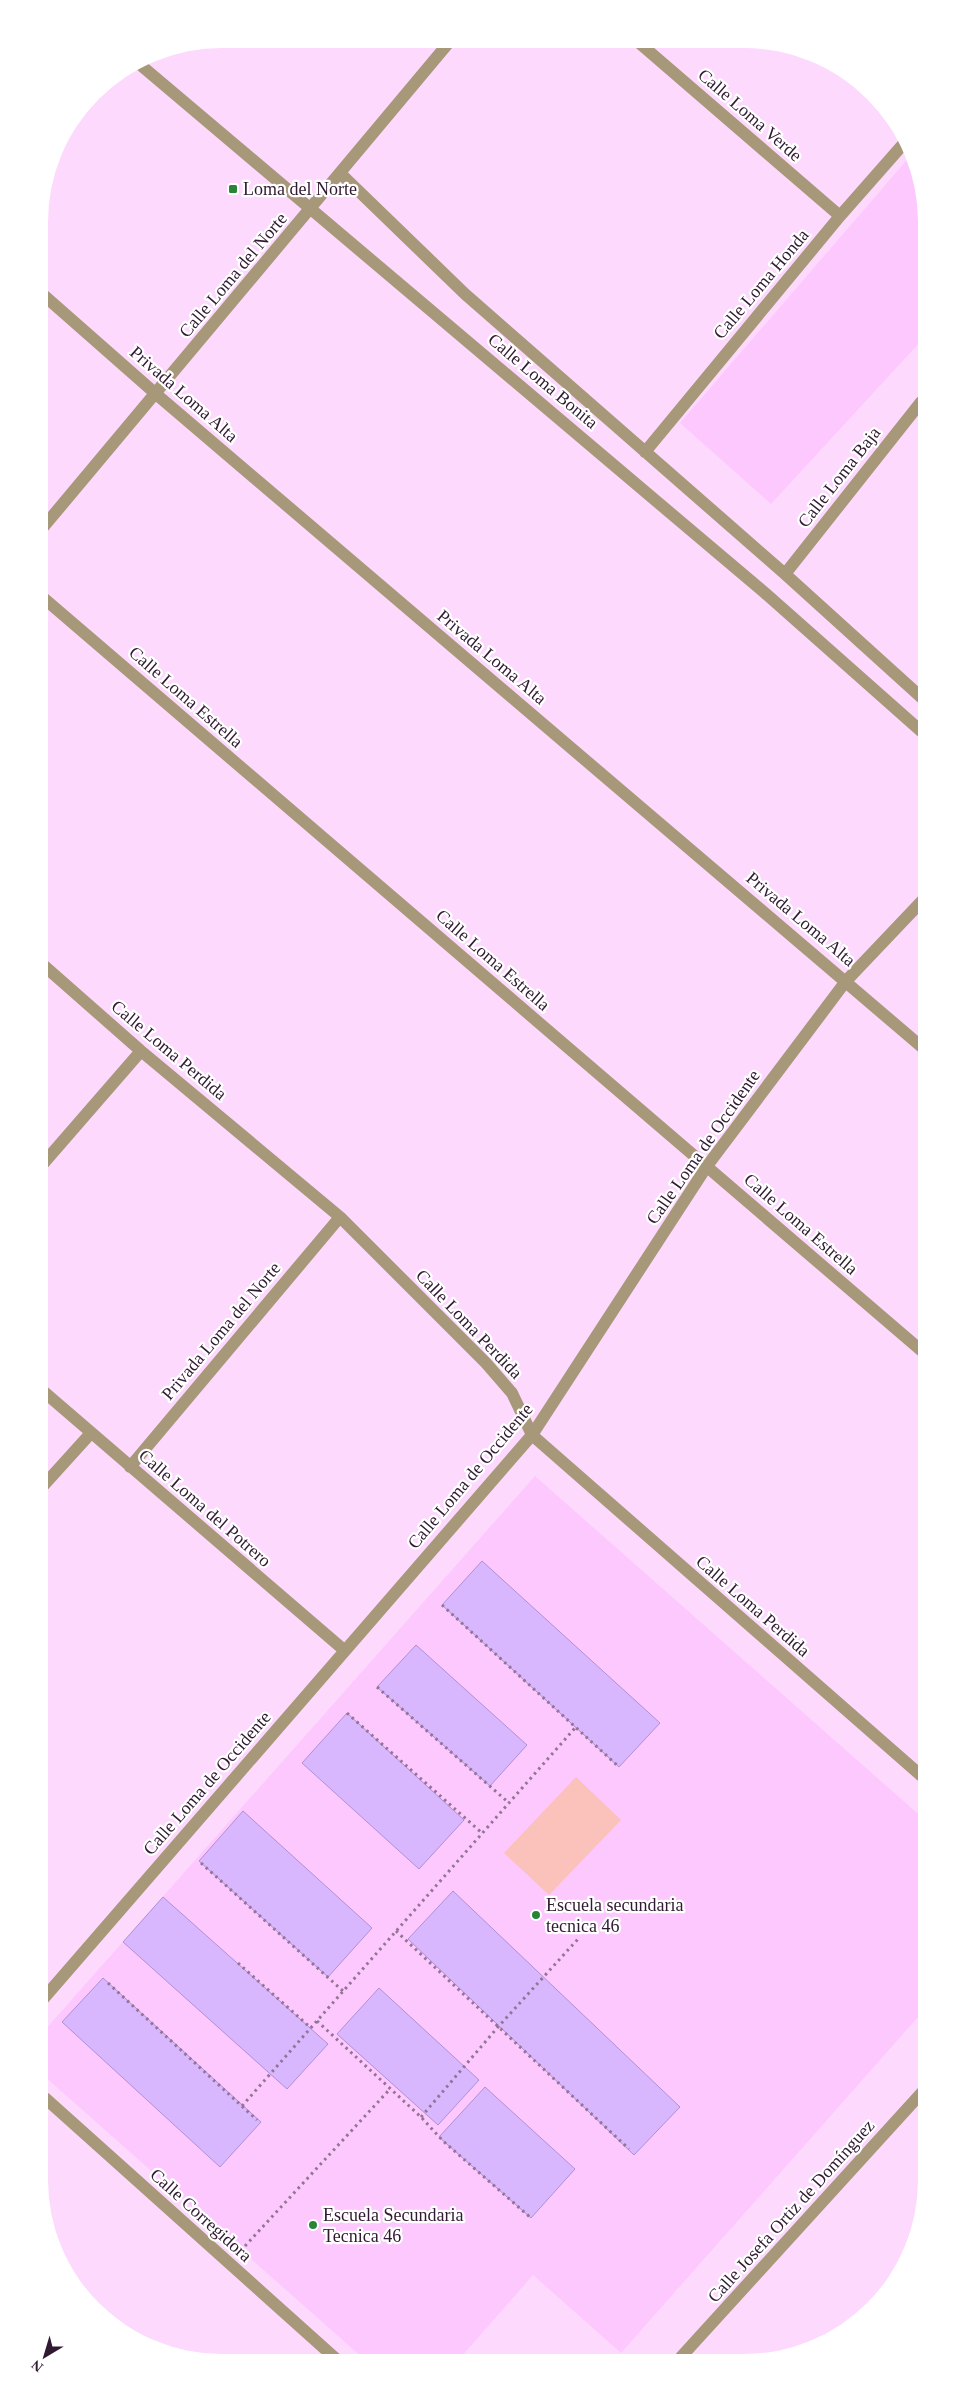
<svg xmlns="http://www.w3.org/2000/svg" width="965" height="2401" viewBox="0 0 965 2401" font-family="Georgia,serif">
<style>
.built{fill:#fdc8fe}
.green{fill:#fbc1bb}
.building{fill:#d9b7ff;stroke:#b08fd4}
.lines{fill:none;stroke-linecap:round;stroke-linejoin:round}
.path{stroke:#927592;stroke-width:3;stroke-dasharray:2.5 4;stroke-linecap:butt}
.minor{stroke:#a69878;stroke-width:12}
.tertiary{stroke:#a69878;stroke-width:12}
.poi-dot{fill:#288537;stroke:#fff;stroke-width:2}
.labels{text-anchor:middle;stroke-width:4.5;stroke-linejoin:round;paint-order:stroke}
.street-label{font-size:18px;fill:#301a31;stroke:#fff}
.poi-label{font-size:18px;fill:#301a31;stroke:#fff;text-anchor:start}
</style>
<rect width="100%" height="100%" fill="#fdd9fd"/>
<path class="built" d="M912,154L920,174L921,341L771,504L680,423Z
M535,1476L925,1820V2009L621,2353L533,2275L460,2358H363L44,2076V2031Z"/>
<path class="green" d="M576,1777L621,1820L549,1895L504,1853Z"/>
<path class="building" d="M482,1561L660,1723L619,1767L442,1605Z
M416,1645L527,1745L490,1786L377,1687Z
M347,1713L464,1820L419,1869L302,1763Z
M243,1811L372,1928L328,1977L199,1861Z
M453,1891L680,2107L634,2155L408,1939Z
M163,1897L328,2044L287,2089L123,1942Z
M103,1978L261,2122L220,2167L62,2022Z
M379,1988L479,2080L438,2125L337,2034Z
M485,2087L575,2169L531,2218L439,2137Z"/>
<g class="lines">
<path class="path" d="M442,1605L619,1767
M377,1687L509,1803
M347,1713L482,1833
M201,1863L343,1991
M396,1931L629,2149
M238,1963L311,2028
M108,1983L257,2120
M317,2021L421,2117L443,2141L531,2218
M242,2106L575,1728
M421,2117L498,2027L578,1939
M245,2246L390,2089"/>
<path class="minor" d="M637,41L840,216
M340,173L465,294L785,574L922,698
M39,291L156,394L923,1048
M645,452L840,216L906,141
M40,531L451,40
M785,574L921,402
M40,595L923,1352
M41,963L141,1051L340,1217L486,1363L512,1393L532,1435L925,1779
M42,1165L141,1051
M43,1391L344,1650
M130,1467L340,1217
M43,1486L91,1433
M44,1998L532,1435L707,1166L846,981L922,901
M45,2098L335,2358
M681,2357L926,2088"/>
<path class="tertiary" d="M137,62L765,593L922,732"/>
</g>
<g class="poi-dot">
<rect x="228" y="184" width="10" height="10" rx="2.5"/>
<circle cx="536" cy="1915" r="5"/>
<circle cx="313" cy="2225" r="5"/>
</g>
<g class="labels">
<g class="street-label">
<text transform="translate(750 115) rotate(41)" y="6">Calle Loma Verde</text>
<text transform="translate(233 275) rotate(-50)" y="6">Calle Loma del Norte</text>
<text transform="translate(761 284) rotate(-50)" y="6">Calle Loma Honda</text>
<text transform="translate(543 381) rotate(40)" y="6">Calle Loma Bonita</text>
<text transform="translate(184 394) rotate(41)" y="6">Privada Loma Alta</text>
<text transform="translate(839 477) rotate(-52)" y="6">Calle Loma Baja</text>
<text transform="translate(492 657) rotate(40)" y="6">Privada Loma Alta</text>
<text transform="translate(186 697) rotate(41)" y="6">Calle Loma Estrella</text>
<text transform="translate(801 919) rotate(40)" y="6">Privada Loma Alta</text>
<text transform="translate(493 960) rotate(41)" y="6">Calle Loma Estrella</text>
<text transform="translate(169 1050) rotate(40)" y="6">Calle Loma Perdida</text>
<text transform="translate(703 1147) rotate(-55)" y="6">Calle Loma de Occidente</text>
<text transform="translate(801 1224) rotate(41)" y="6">Calle Loma Estrella</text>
<text transform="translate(469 1324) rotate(46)" y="6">Calle Loma Perdida</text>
<text transform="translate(221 1331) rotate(-50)" y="6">Privada Loma del Norte</text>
<text transform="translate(470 1476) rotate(-50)" y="6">Calle Loma de Occidente</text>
<text transform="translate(205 1508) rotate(41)" y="6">Calle Loma del Potrero</text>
<text transform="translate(753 1606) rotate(41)" y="6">Calle Loma Perdida</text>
<text transform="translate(207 1783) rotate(-49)" y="6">Calle Loma de Occidente</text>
<text transform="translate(791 2211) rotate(-48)" y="6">Calle Josefa Ortiz de Domínguez</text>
<text transform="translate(201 2215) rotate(42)" y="6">Calle Corregidora</text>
</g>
<g class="poi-label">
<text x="243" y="195">Loma del Norte</text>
<text x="546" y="1911">Escuela secundaria<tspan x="546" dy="21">tecnica 46</tspan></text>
<text x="323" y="2221">Escuela Secundaria<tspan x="323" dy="21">Tecnica 46</tspan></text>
</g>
</g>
<path d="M0 0H965V2401H0ZM222 48H744A174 174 0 0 1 918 222V2180A174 174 0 0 1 744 2354H222A174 174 0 0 1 48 2180V222A174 174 0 0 1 222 48Z" fill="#fff" fill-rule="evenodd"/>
<g transform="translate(45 2356) rotate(218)" stroke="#ffffff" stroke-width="4" paint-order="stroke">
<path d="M0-4L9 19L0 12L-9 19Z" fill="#301a31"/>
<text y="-8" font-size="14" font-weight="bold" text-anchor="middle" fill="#301a31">N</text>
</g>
</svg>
